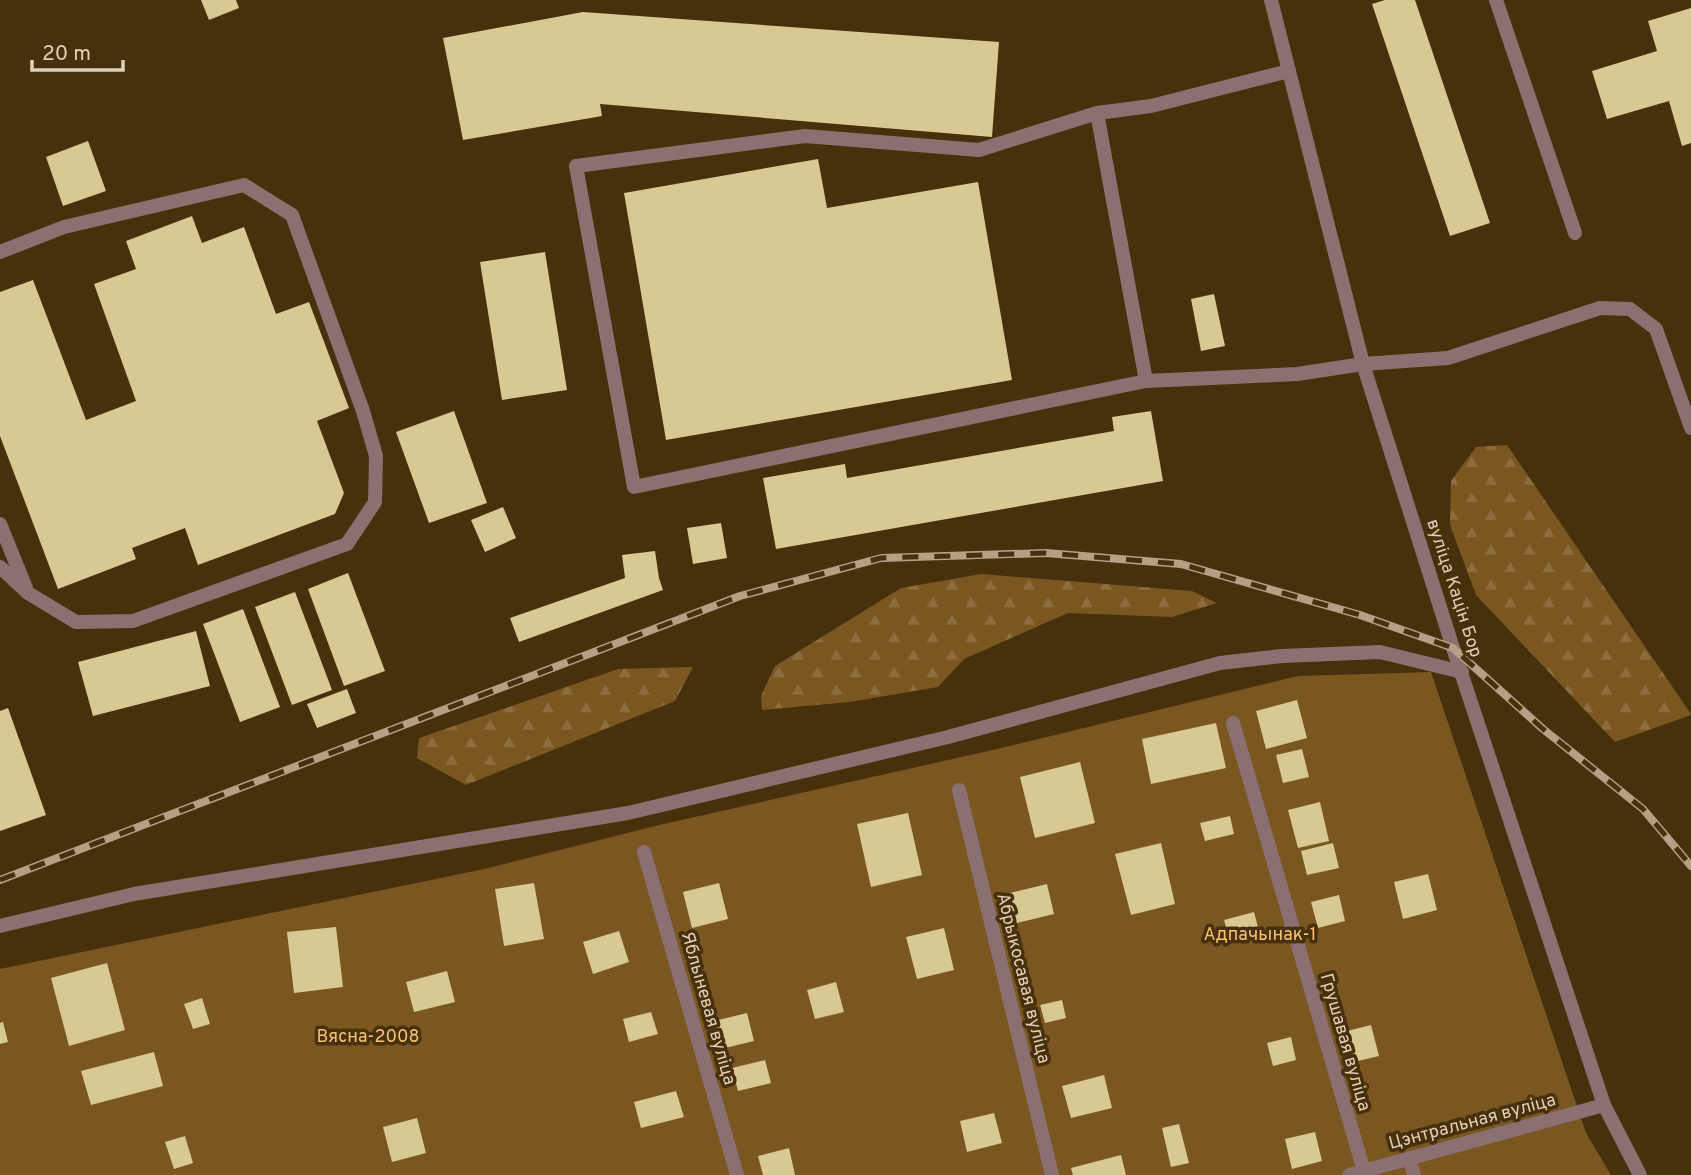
<svg xmlns="http://www.w3.org/2000/svg" width="1691" height="1175" viewBox="0 0 1691 1175" font-family="Overpass,sans-serif">
<style>
.green{fill:#7a5620}
.forest{fill:url(#forest-firs)}
.building{fill:#d8c891}
.lines{fill:none;stroke-linecap:round;stroke-linejoin:round}
.lane{stroke:#8b7071;stroke-width:14}
.street{stroke:#8b7071;stroke-width:14}
.rail-casing{stroke:#b3a085;stroke-width:8}
.rail{stroke:#47300c;stroke-width:5;stroke-dasharray:16;stroke-linecap:butt}
.labels{text-anchor:middle;stroke-width:7;stroke-linejoin:round;paint-order:stroke}
.street-label{font-size:18px;fill:#e1d0b8;stroke:#47300c}
.park-label{font-size:18px;fill:#fcc271;stroke:#47300c}
</style>
<defs>
<pattern id="forest-firs" width="22" height="20" patternUnits="userSpaceOnUse" patternTransform="scale(1.75)"><rect width="22" height="20" fill="#7a5620"/><path d="M5 1l3.5 6h-7zM16 11l3.5 6h-7z" fill="#8d6d3e"/></pattern>
</defs>
<rect width="100%" height="100%" fill="#47300c"/>
<path class="green" d="M1431,672L1586,1133L1611,1175H0V969L484,869L659,825L997,749L1298,676Z"/>
<path class="forest" d="M1507,445L1691,714V715L1615,742L1476,595L1450,525L1451,481L1476,447Z
M981,574L1192,591L1217,603L1172,617L1068,613L964,659L938,687L850,702L762,710L761,696L775,666L901,588Z
M693,667L675,701L466,785L417,758L419,738L618,669Z"/>
<path class="building" d="M201,0H236L239,8L209,20Z
M1385,0H1415L1490,223L1450,236L1372,4Z
M1691,8V143L1682,146L1669,101L1607,119L1592,71L1657,51L1648,21Z
M583,12L999,42L992,137L600,104L602,116L463,140L443,38Z
M88,141L106,191L63,206L46,157Z
M818,159L827,208L978,182L1012,380L666,440L624,193Z
M192,216L202,243L244,227L276,314L309,302L349,408L317,421L344,493L335,514L198,565L185,528L132,548L136,559L58,589L0,436V292L33,280L86,420L136,401L94,284L136,269L126,241Z
M545,252L567,390L502,400L480,262Z
M1214,294L1225,346L1201,351L1191,299Z
M454,411L487,503L429,523L396,432Z
M1151,411L1163,481L776,549L763,478L845,464L847,478L1114,431L1112,417Z
M503,507L516,538L485,552L471,520Z
M721,523L727,558L693,564L687,528Z
M655,551L659,578L663,590L519,642L510,618L625,578L622,555Z
M348,573L385,671L344,686L308,589Z
M295,592L332,690L292,705L255,607Z
M243,609L280,707L240,722L203,624Z
M196,631L210,686L93,716L78,662Z
M347,689L356,713L317,728L307,704Z
M1297,700L1307,738L1266,749L1256,711Z
M8,708L46,815L0,831V711Z
M1216,723L1226,768L1151,784L1142,739Z
M1302,749L1309,777L1283,783L1276,755Z
M1080,762L1095,823L1035,838L1020,777Z
M1320,802L1329,841L1298,848L1288,810Z
M908,813L922,875L871,887L857,824Z
M1230,816L1234,834L1205,841L1200,823Z
M1161,843L1175,904L1131,915L1115,854Z
M1333,843L1339,868L1307,875L1301,851Z
M1428,874L1437,910L1403,919L1394,882Z
M534,883L544,939L504,946L495,889Z
M719,883L728,919L692,928L683,892Z
M1047,884L1054,914L1017,923L1010,893Z
M1339,895L1345,921L1318,928L1311,902Z
M1254,912L1259,931L1229,938L1224,920Z
M336,927L343,987L294,993L287,932Z
M944,928L954,970L917,979L906,937Z
M619,931L629,962L593,974L583,942Z
M107,963L125,1030L69,1046L51,978Z
M447,971L455,1002L414,1012L406,982Z
M836,982L844,1012L815,1019L807,990Z
M202,998L210,1024L193,1029L184,1004Z
M1062,1000L1066,1018L1045,1023L1040,1005Z
M651,1012L658,1034L629,1042L623,1019Z
M747,1013L754,1041L721,1049L714,1021Z
M3,1022L8,1042L0,1044V1023Z
M1371,1025L1379,1056L1354,1062L1347,1031Z
M1291,1037L1296,1060L1273,1066L1267,1043Z
M154,1052L163,1086L91,1105L81,1071Z
M765,1060L771,1083L738,1091L732,1068Z
M1104,1075L1112,1108L1071,1118L1062,1086Z
M676,1091L684,1117L641,1128L634,1102Z
M994,1113L1002,1143L967,1152L960,1121Z
M417,1118L426,1153L392,1162L383,1127Z
M1179,1124L1189,1163L1171,1167L1162,1128Z
M1315,1132L1322,1161L1292,1169L1285,1139Z
M185,1136L193,1163L174,1169L165,1142Z
M789,1148L795,1175H763L758,1156Z
M1121,1155L1126,1175H1073L1071,1168Z"/>
<g class="lines">
<path class="lane" d="M1496,0L1575,233
M1097,113L1146,381L634,487L576,166L805,136L979,150L1097,113L1151,106L1289,71
M0,252L64,227L244,185L292,215L363,411L376,456L375,502L347,544L133,621L76,622L28,593L0,567
M1146,381L1297,374L1363,364L1448,358L1600,308L1630,309L1656,329L1691,428
M0,524L26,588
M1233,723L1364,1171
M959,790L1052,1175
M644,852L737,1175
M0,926L134,894L628,813L948,737L1220,663L1282,656L1380,652L1462,672
M1409,1158L1414,1175
M1349,1175L1604,1105"/>
<path class="street" d="M1271,0L1363,364L1453,648L1604,1105L1640,1175"/>
<g class="rail-casing">
<path id="rail" d="M0,880L740,596L881,558L1046,553L1181,564L1360,615L1453,648L1543,729L1643,809L1691,866"/>
</g>
<use href="#rail" class="rail"/>
</g>
<g class="labels">
<g class="street-label">
<text transform="translate(1455 588) rotate(72)" y="6">вуліца Кацін Бор</text>
<text transform="translate(1024 978) rotate(76)" y="6">Абрыкосавая вуліца</text>
<text transform="translate(709 1008) rotate(74)" y="6">Яблыневая вуліца</text>
<text transform="translate(1346 1042) rotate(74)" y="6">Грушавая вуліца</text>
<text transform="translate(1472 1121) rotate(-15)" y="6">Цэнтральная вуліца</text>
</g>
<g class="park-label">
<text x="1260" y="940">Адпачынак-1</text>
<text x="368" y="1042">Вясна-2008</text>
</g>
</g>
<path d="M32 60v10h91v-10" fill="none" stroke="#e1d0b8" stroke-width="3.5"/>
<text x="42" y="60" font-size="21" fill="#e1d0b8" stroke="#47300c" stroke-width="5" paint-order="stroke">20 m</text>
</svg>
